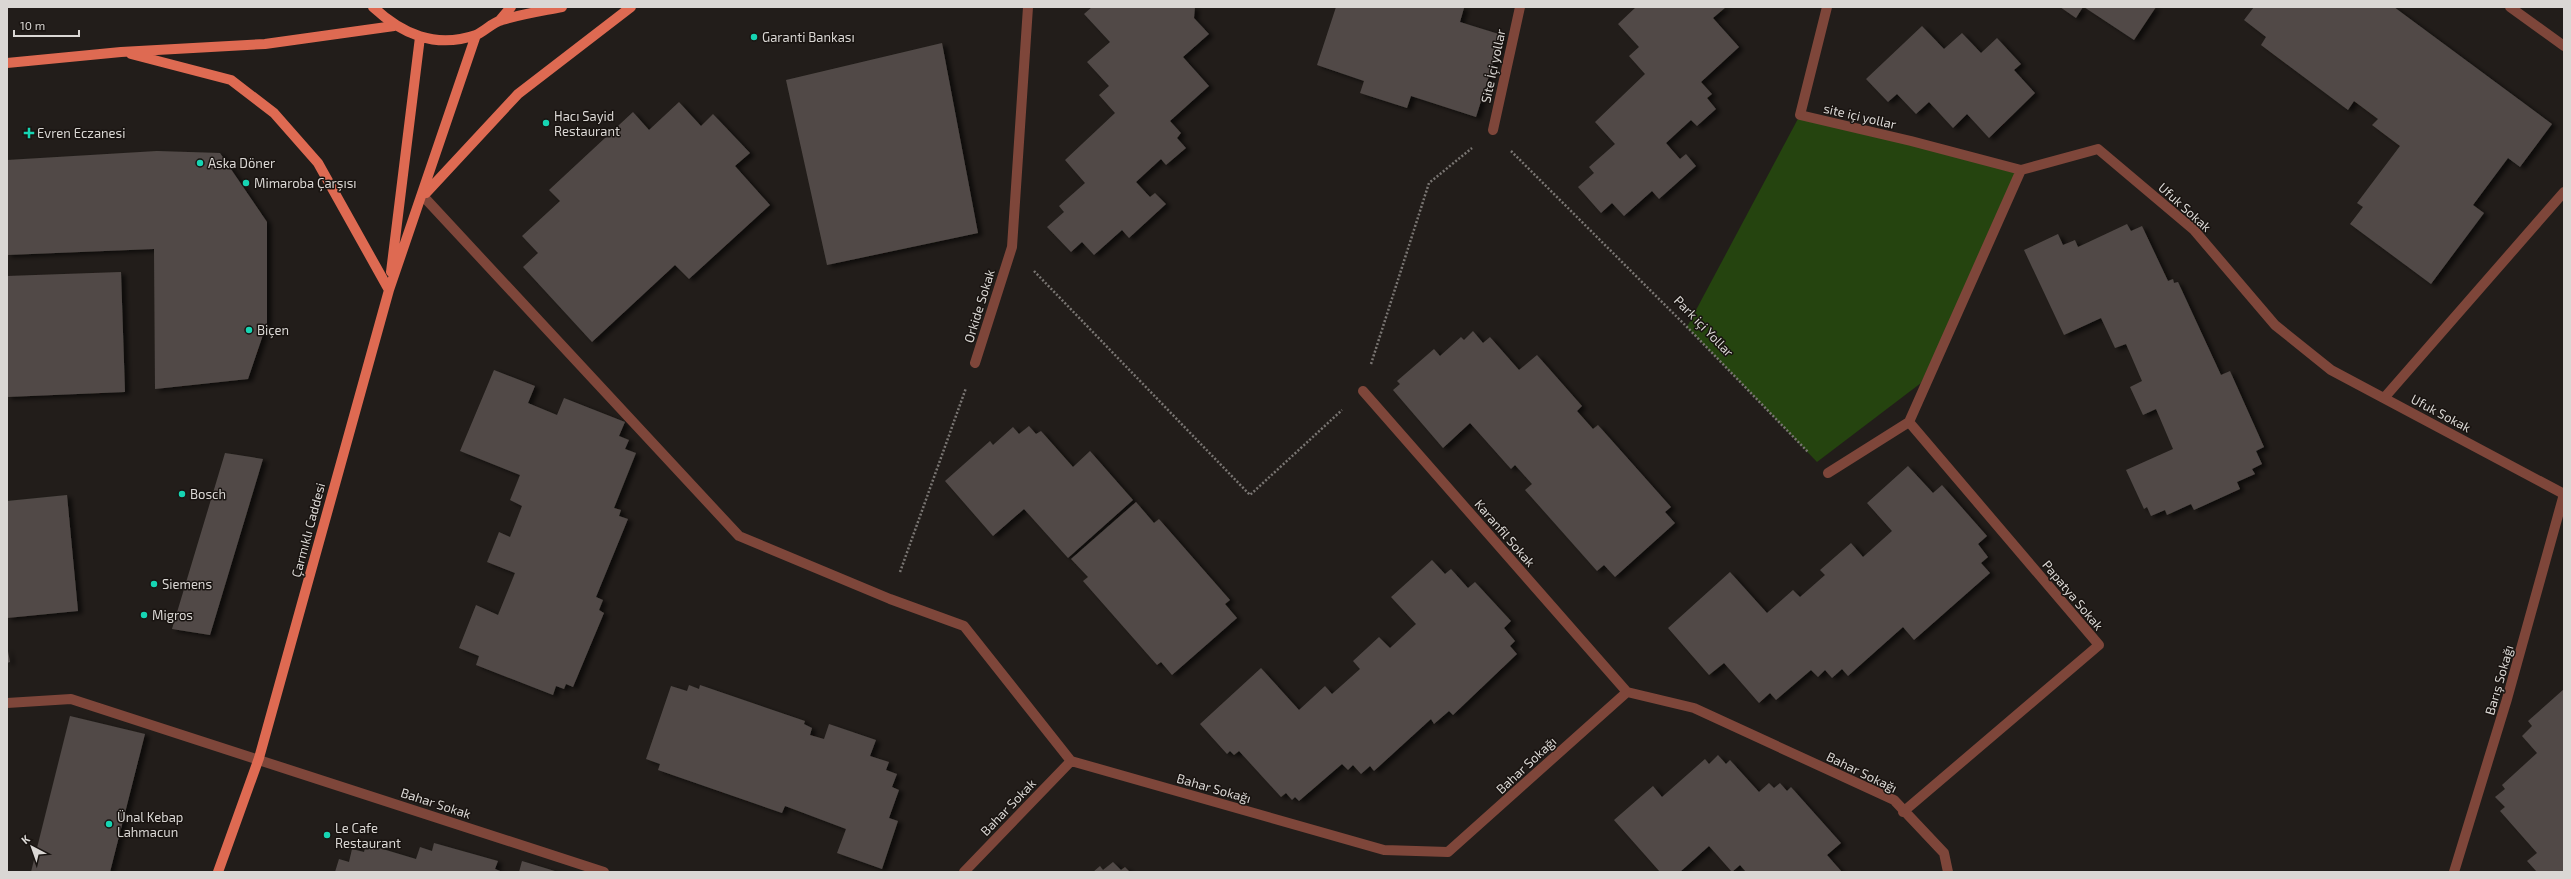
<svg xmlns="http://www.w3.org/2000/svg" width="2571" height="879" viewBox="0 0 2571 879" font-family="'Exo 2',sans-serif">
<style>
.green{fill:#25440f}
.building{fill:#514a47;filter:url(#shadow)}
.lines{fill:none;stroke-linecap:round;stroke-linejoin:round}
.path{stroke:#7a7673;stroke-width:2.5;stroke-dasharray:2 2;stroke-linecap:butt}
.minor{stroke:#7e463a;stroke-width:10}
.major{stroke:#de6a52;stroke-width:10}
.poi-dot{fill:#16d5b3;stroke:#191411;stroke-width:1.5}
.labels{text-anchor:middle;stroke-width:3;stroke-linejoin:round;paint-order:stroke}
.poi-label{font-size:13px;fill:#dad7d4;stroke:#191411;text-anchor:start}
.street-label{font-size:13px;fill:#dad7d4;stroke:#191411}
</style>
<defs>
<filter id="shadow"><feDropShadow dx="4.5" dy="2.5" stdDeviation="2" flood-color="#0009"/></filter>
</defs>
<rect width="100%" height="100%" fill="#221d1a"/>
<path class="green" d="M1800,115L2021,170L1921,383L1817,462L1687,327Z"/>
<path class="building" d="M1092,7H1195L1194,18L1209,34L1183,57L1209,86L1170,121L1181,133L1177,138L1186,148L1166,165L1161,159L1136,182L1150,197L1155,193L1166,204L1129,238L1122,230L1094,255L1082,242L1071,252L1047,227L1064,212L1059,206L1085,183L1065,160L1115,113L1099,95L1109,86L1087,62L1110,42L1084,14Z
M1336,7H1462L1464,8L1460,22L1502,35L1476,117L1411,96L1407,108L1360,93L1364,81L1317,65Z
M1636,7H1726L1713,18L1739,47L1701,82L1712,94L1707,98L1716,109L1697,126L1691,120L1666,143L1680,159L1686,154L1696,166L1659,199L1652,191L1624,216L1612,203L1601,213L1578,187L1594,173L1589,167L1615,144L1595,122L1645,74L1629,56L1639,47L1618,24Z
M2060,7H2083L2076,18Z
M2084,7H2156L2134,40Z
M2254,7H2394L2552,124L2520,167L2508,158L2473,205L2484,213L2431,284L2350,224L2363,207L2357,203L2400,146L2372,125L2378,119L2354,101L2348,110L2261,45L2266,37L2244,20Z
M1922,26L1944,49L1962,33L1981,53L1997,38L2021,64L2014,70L2035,93L1989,138L1967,114L1953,128L1929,102L1916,114L1897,94L1888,102L1866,79Z
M942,43L978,233L827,265L786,80Z
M679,102L701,126L713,114L750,153L735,166L770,205L689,279L675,265L592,342L523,267L538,253L522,236L560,201L549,190L633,112L649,130Z
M157,151L220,153L267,222V323L248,379L155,389L154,249L7,255V160Z
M2127,224L2131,231L2142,226L2168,281L2173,279L2174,283L2178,282L2221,375L2230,371L2264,447L2256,451L2262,464L2252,469L2255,474L2237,482L2240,489L2194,510L2191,504L2167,515L2165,510L2151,516L2147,507L2144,509L2126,470L2173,449L2156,409L2143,415L2130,387L2142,381L2126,344L2115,348L2101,318L2064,335L2024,250L2058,234L2063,245L2075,240L2078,247Z
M121,272L125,392L7,397V276Z
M1473,331L1483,343L1490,337L1519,370L1537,355L1582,406L1577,411L1593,429L1598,425L1671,507L1665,512L1675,523L1615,577L1604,565L1597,571L1525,490L1532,484L1515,465L1511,469L1470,423L1443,448L1393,390L1400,384L1397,381L1434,349L1440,356L1461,337L1464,340Z
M494,370L535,386L528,403L557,415L564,398L625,422L619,436L629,440L625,449L636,453L614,508L621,510L619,516L628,519L596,597L603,600L599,610L604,613L573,687L566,684L564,689L556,686L553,695L476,665L479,656L459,648L476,605L498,615L515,573L487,562L499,532L510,537L522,506L510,500L520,475L460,451Z
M1029,426L1036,434L1041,431L1073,467L1090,451L1133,500L1068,558L1024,509L993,536L945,481L990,441L993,445L1013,427L1019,434Z
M225,453L263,459L210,635L172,629Z
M1908,466L1933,493L1942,485L1987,536L1978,544L1988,557L1981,563L1990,573L1914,640L1903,627L1848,676L1842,669L1832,678L1825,670L1818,677L1811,670L1776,700L1770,693L1759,703L1724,663L1709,675L1668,628L1730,572L1767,613L1793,590L1800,597L1825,575L1820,570L1851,543L1863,557L1892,531L1867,503Z
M67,495L78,611L7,618V501Z
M1136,502L1154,523L1159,519L1230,600L1225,604L1237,618L1172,675L1161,662L1157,665L1083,581L1088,577L1071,559Z
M1432,560L1445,574L1451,569L1468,588L1475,582L1511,621L1504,628L1515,641L1510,646L1517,654L1453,715L1449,711L1434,724L1431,719L1374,771L1370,766L1361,774L1353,765L1348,770L1342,764L1299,801L1295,797L1292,800L1286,793L1281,797L1239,751L1234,755L1230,751L1227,754L1200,724L1261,668L1299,710L1325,686L1332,694L1360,669L1353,661L1379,637L1390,648L1416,624L1391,597Z
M7,646L10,662L7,663Z
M689,685L699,689L700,685L805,721L804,724L812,728L810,735L824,739L829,724L876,740L870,756L889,762L886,770L897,774L892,787L899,790L889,818L898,821L882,869L837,853L846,829L785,806L782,813L658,770L660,764L646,759L671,686L687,691Z
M2564,689V872H2537L2527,861L2537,853L2500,811L2505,807L2495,797L2505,789L2502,785L2537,753L2522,736L2532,726L2528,721Z
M70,716L145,734L110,872H31Z
M1718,755L1726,764L1730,760L1759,792L1769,783L1774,788L1780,783L1787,791L1791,787L1841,843L1827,855L1842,872H1746L1740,865L1732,872L1709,846L1680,872H1660L1614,820L1653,786L1662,797L1705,759L1709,764Z
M434,843L498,861L495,869L503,872H335L339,859L349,862L352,849L364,852L366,844L416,859L420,847L432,851Z
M522,861L558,872H519Z
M1113,862L1121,870L1125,867L1130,872H1093L1100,866L1103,870Z"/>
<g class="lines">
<path class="path" d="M1511,151L1687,327L1808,452
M1034,271L1250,495L1342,410
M1371,364L1429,183L1472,148
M900,572L966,388"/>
<path class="minor" d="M1827,7L1800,115L1911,141L2021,170
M2510,7L2564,46
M1493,130L1520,7
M423,196L739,536L890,599L964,626L1071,761
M975,363L1012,247L1028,7
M1363,391L1627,692
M2384,398L2564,192
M1909,422L2021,170L2098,149L2194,230L2275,325L2331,370L2564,494
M1828,473L1909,422
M1627,692L1694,708L1894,800L1944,853L1948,872
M7,703L71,699L604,872
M1071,761L1384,850L1448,852L1627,692
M1903,812L2099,645L1909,422
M964,872L1071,761
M2454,872L2507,699L2564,494"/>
<path class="major" d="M373,7C402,34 435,49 476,35C485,31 493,22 502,20C522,14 542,11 562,7
M500,20L511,7
M131,54L231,80L274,113L318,163L389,290
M7,63L121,52L265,44L394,26
M426,193L518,94L631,7
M391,272L420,37
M218,872L259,758L389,290L476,35"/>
</g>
<g class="poi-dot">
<circle cx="754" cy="37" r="4"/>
<circle cx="546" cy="123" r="4"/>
<path d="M27 127h4v4h4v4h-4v4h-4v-4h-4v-4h4z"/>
<circle cx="200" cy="163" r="4"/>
<circle cx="246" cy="183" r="4"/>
<circle cx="249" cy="330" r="4"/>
<circle cx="182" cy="494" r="4"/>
<circle cx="154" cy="584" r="4"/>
<circle cx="144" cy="615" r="4"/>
<circle cx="109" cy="824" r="4"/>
<circle cx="327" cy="835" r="4"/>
</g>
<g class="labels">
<g class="poi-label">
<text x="762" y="42">Garanti Bankası</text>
<text x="554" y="121">Hacı Sayid<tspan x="554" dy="15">Restaurant</tspan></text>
<text x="37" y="138">Evren Eczanesi</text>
<text x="208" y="168">Aska Döner</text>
<text x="254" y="188">Mimaroba Çarşısı</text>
<text x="257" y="335">Biçen</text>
<text x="190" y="499">Bosch</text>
<text x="162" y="589">Siemens</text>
<text x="152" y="620">Migros</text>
<text x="117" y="822">Ünal Kebap<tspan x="117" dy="15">Lahmacun</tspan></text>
<text x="335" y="833">Le Cafe<tspan x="335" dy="15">Restaurant</tspan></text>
</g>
<g class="street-label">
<text transform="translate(1493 66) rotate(-78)" y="5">Site İçi yollar</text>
<text transform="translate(1860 116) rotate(13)" y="5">site içi yollar</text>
<text transform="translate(2185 207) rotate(42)" y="5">Ufuk Sokak</text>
<text transform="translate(979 306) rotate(-73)" y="5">Orkide Sokak</text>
<text transform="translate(1704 326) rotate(46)" y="5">Park içi Yollar</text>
<text transform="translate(2441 413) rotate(28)" y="5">Ufuk Sokak</text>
<text transform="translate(308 530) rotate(-75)" y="5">Çarmıklı Caddesi</text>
<text transform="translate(1505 533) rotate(49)" y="5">Karanfil Sokak</text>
<text transform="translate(2073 595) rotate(50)" y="5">Papatya Sokak</text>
<text transform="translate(2499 680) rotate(-74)" y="5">Barış Sokağı</text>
<text transform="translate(1526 765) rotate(-43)" y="5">Bahar Sokağı</text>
<text transform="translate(1862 772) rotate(26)" y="5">Bahar Sokağı</text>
<text transform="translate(1214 788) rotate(16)" y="5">Bahar Sokağı</text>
<text transform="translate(436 803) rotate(18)" y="5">Bahar Sokak</text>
<text transform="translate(1008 807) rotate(-46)" y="5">Bahar Sokak</text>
</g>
</g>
<rect width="2571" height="879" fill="none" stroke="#dad7d4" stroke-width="16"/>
<g transform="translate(32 847) rotate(319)" stroke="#191411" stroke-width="3" paint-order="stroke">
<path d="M0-3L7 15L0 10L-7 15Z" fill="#dad7d4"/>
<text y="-6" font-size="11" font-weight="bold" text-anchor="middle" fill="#dad7d4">K</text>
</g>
<path d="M14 30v6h65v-6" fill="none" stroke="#dad7d4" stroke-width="2"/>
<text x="20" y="30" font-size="12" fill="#dad7d4" stroke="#191411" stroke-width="3" paint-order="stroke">10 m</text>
</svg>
